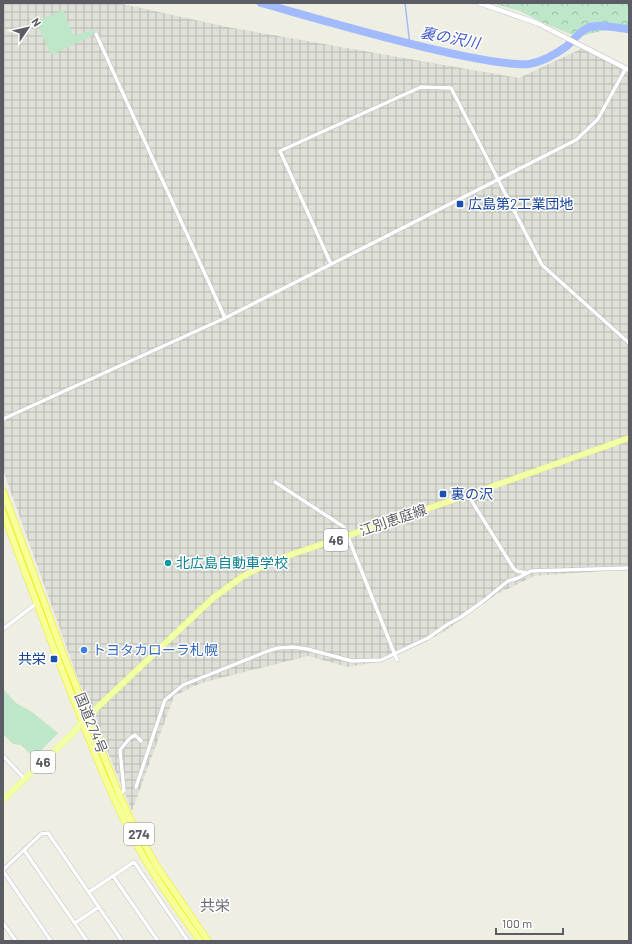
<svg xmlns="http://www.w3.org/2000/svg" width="632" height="944" viewBox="0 0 632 944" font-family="Barlow,'Noto Sans JP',sans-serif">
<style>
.industrial{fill:url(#industrial-grid)}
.forest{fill:url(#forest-crowns)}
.park{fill:#bee7ca}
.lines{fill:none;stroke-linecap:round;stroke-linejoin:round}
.stream{stroke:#a2bbff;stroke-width:1.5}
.river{stroke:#a2bbff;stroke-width:8}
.minor-casing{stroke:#bdbec5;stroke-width:4.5}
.tertiary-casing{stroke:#bdbec5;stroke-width:5.5}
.primary-casing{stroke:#f3f655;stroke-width:6}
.trunk-casing{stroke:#f1ed00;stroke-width:7}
.minor{stroke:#fff;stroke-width:3.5}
.tertiary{stroke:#fff;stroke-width:4.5}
.primary{stroke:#f3ffa7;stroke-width:5.5}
.trunk{stroke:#f6ff98;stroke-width:6}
.transit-dot{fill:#1a4fb4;stroke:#fff;stroke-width:1.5}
.culture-dot{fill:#0f9aa8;stroke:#fff;stroke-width:1.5}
.shop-dot{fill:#3f7fe0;stroke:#fff;stroke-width:1.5}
.labels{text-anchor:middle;stroke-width:3;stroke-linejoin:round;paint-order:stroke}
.shield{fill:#fff;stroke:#8c8d92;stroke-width:1}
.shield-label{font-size:13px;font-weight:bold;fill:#5b5c64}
.transit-label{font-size:14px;fill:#164399;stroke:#fff;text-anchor:start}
.street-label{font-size:14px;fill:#5b5c64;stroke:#fff}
.culture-label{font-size:14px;fill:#0d838f;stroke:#fff;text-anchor:start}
.shop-label{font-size:14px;fill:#366cbe;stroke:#fff;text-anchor:start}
.water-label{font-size:15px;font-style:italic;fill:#415ac7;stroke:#fff}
.neighbourhood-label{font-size:15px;fill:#6c6e76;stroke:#fff}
</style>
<defs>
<pattern id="industrial-grid" width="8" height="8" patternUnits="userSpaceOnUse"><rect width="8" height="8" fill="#dfe0d7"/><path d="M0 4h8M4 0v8" fill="none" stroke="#b8b9b2"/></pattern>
<pattern id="forest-crowns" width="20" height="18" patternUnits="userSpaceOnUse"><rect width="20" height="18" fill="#bee7ca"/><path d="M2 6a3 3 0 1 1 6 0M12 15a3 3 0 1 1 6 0" fill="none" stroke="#9dbea8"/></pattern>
</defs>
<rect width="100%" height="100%" fill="#eeeee3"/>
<path class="industrial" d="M3,3H118L227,27L519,78L585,47L629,70V569L534,576L497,594L445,631L423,643L383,661L348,667L308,656L201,683L174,696L132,811L79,682L3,470Z"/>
<path class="forest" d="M490,3H629V31L606,30L577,37L537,20L520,11Z"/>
<path class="park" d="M63,10L74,36L93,29L96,34L51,55L36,21Z
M3,689L16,703L32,712L58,733L34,758L21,745L13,744L3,734Z"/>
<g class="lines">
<path class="stream" d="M405,3L410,45"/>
<path class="river" d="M261,3C325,21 389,40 454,54C474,58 510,66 529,64C542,62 556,54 567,46C574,40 580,30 590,27C602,24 617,28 629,29"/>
<g class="minor-casing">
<path id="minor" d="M96,34L225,318
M331,264L280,151L421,87L451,88L542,265L629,343
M3,419L225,318L576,140L598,119L626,68
M275,482L344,527L397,660
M468,495L514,569L517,571L527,573
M3,629L37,603
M3,756L25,779
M136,787L165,700L183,685L268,651L278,648L292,647L307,649L352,661L381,660L428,638L448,624L461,617L482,602L508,581L518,578L531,571L629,568
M119,794L124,791L120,750L130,738L135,735L141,741
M24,850L87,941
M3,870L41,834L48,833L122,941
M3,871L51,941
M113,876L158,941
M89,892L134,862L188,941
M3,923L16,941
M75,923L99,907"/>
</g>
<g class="tertiary-casing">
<path id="tertiary" d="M479,3L537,23L629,70"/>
</g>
<g class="primary-casing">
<path id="primary" d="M3,800L73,733L82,722L213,598L242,577L268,563L293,554L468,495L629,438"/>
</g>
<g class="trunk-casing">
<path id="trunk" d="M3,491L62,651L119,794L130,818L156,865L208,941
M3,512C25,573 48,633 71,693C91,744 111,797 137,845C155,879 179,910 200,941"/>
</g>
<use href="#minor" class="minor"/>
<use href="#tertiary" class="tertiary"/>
<use href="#primary" class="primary"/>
<use href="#trunk" class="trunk"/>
</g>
<g class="transit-dot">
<rect x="456" y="200" width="8" height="8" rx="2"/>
<rect x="439" y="490" width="8" height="8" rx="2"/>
<rect x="50" y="655" width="8" height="8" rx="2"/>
</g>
<circle class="culture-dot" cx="168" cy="563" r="4"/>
<circle class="shop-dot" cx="84" cy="650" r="4"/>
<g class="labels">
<g class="shield">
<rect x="324" y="529" width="24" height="22" rx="3"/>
<rect x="31" y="751" width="24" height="22" rx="3"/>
<rect x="124" y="823" width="30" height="22" rx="3"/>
</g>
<g class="shield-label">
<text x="336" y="545">46</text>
<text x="43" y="767">46</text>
<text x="139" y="839">274</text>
</g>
<g class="transit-label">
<text x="468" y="209">広島第2工業団地</text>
<text x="451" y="499">裏の沢</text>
<text x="46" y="664" text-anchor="end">共栄</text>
</g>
<g class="street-label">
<text transform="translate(393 520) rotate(-19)" y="5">江別恵庭線</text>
<text transform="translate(91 723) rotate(68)" y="5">国道274号</text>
</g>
<g class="culture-label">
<text x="176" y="568">北広島自動車学校</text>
</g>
<g class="shop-label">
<text x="92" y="655">トヨタカローラ札幌</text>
</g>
<g class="water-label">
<text transform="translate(450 38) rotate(11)" y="5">裏の沢川</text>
</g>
<g class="neighbourhood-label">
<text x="215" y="911">共栄</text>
</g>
</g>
<rect width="632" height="944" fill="none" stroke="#5b5c64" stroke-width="8"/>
<g transform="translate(28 28) rotate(56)" stroke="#ffffff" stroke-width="3" paint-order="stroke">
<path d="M0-3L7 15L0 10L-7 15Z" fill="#5b5c64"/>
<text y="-6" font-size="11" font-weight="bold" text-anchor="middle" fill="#5b5c64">N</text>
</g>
<path d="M496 928v6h67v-6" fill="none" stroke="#5b5c64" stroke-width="2"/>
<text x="502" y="928" font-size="12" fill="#5b5c64" stroke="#ffffff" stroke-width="3" paint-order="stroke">100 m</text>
</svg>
